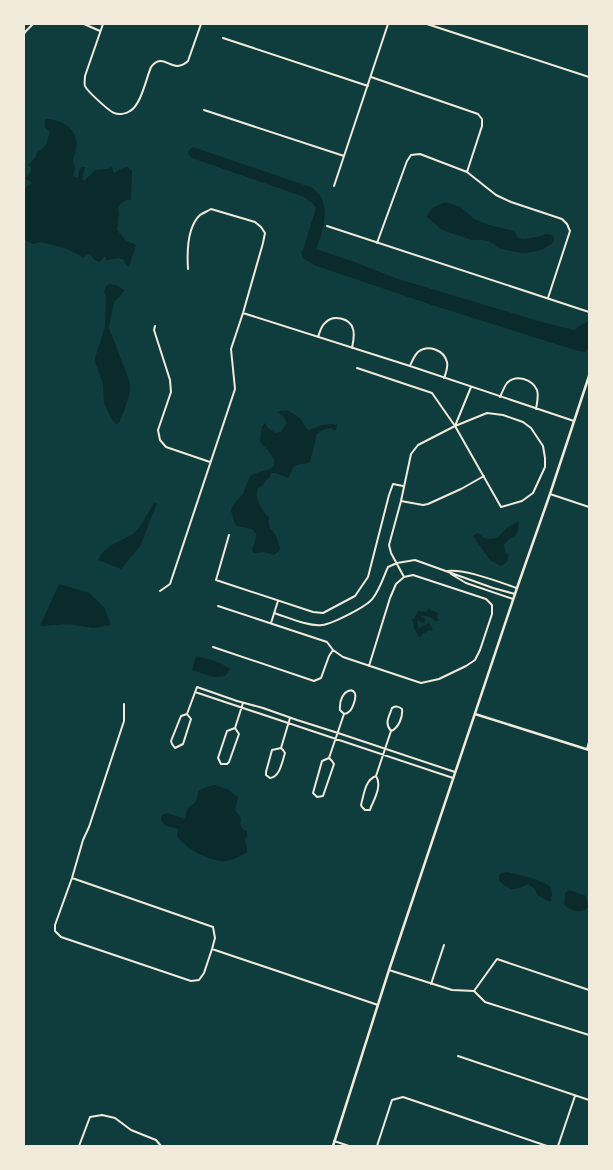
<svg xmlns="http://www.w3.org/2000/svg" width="613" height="1170" viewBox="0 0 613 1170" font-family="Mulish,sans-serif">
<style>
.water{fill:#0a2a2b}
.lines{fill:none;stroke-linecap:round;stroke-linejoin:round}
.minor{stroke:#f1e9da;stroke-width:2}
.tertiary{stroke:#f1e9da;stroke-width:2.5}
</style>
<rect width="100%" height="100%" fill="#0f3d3e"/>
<path class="water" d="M45,119C63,119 80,130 76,150C74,159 71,159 75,168L73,176L78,178L79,171L82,167H85L82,179L85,181C88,176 92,174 95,170L108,169L112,166L113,171L115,173L120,169L128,167L132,170L131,200C125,199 122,202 118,207L119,214L117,230L126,241L132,243L136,245L129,267L126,265L124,260L118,258L106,260V258L105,256L100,262L94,260L91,255L88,254L83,257L67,249L41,242L33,244L24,240V189L27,186L30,185L32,182L25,179L31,171V167L28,165L35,158L37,152L41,150L46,145L50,132L45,127Z
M193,147L313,188C315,191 319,194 321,197C329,212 322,235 316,249L357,263L395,278L542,322L574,330L581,325L589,321V347L586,352L578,351L429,304L314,265L303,258L301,252L303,250L316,208L312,203L304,197L192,158L188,154L190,149Z
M446,202L460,207L474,219L489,225L514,231L518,238L524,239L537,237L546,234L553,235L554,239L553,243C540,252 527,255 511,251C507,250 503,250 499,248C494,246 498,248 494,244C489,240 479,239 472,240L442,230L427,217C432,206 436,206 446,202Z
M110,284L116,285L124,290L122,294L115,301L112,310L109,328L130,383C131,396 124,411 119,423L116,424L112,420L104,403L103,384L96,364L95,358L105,327L106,296L104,292L106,286Z
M287,410L300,418L306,428L309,430C318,427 327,422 337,425L336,430H333L331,428C325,429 321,430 317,434L310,462C304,465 295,462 292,470C291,472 290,475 289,477L287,478L276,473H271L270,477L267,479L263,485L258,488C254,500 261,509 269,518C268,530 271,527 276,536C278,540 278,545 281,549L280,548V550L274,555L264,552L254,553L252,550L256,538V534L252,529L237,526L235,524L231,511L233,505L243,494L250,476C256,472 262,472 269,469C283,465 266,448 260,442L262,426L265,423L267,427L275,433L281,432L287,423L283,416L277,412Z
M154,503H157L151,518L150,520L141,545L121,569L98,560L102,553L110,546L133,534L140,527Z
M519,521L518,530L515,536L508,540L504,545L505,552L509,555L507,562L501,566L490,560L473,536L478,533L484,538L491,539L497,538L508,527Z
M59,584L89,593L104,607L111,625L93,628L68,624L40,626Z
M428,609L438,613L437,617L439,620L436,622C432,618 427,615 421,616V617L426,619L424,623L417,621V623L419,628L429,623L433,630L431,631L430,630L422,634V636L419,637L414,628L413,621L412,620V619H414L418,611L427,612Z
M196,656C208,659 220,661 230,669L225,676L214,677L192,670Z
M215,785L229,790L238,797L235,810L241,818L240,825L244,830L247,831V837L245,840L247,847V852C240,856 234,860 226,861C217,863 195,853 188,847C184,844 180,840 177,836L178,829C171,827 164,827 161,820L162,815L167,813L185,819C187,810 187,807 195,803L198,795V791L206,787Z
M507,872C522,876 538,878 551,887L552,894L551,901H548L537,895L535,889L528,884C514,891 511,891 499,881V876L501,873Z
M570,890L586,896L588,907C580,915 572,910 564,905L565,893Z"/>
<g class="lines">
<path class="minor" d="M84,24L100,31
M103,24L85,76C85,79 84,83 85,86C87,91 109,111 114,113C119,115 126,114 130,111C141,105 146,79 151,67C164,50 172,76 188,61L201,24
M427,24L589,77
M24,34L26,31L33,24
M223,38L368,86
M371,77L478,114L482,119V126L467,172
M204,110L344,156
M334,186L388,24
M327,226L589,312
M377,243L407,161L411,155L420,154L467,172L496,195L511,202L562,219L567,224L570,231L548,298
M243,313L410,366L574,421
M155,326L154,330L170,380L171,392L158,430L160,440L166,447L210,462
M318,337C320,332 321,326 325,323C333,314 350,318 353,329C355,335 353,343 352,348
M410,366C412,361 414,356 418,352C428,344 444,350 447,362C448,367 446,373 444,378
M357,368L432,393L455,426L501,507L522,501L533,493L545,467V458L543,446L531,428L523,422L503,415L487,413L455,426
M500,397C502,393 504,387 507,383C516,374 532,379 537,390C539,396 537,403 536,409
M550,494L589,507
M401,501L423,505L428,504L461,489L484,476
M229,535L216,580L313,612L323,613L355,596L368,577L389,495L393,484L403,486
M448,571C466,569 499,582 517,588
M451,574L466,583L513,599
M160,591L170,584L235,389L231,349L243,313L263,243L265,233L261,227L255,222L211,209C208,211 203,213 200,215C187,227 187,253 188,269
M218,606L327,642L333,650L343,657L421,683L439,679L466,666L475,660L480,650L492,614V605L486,599L413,575L404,577L391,553L389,545L401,501L411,454L418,445L455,426L471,387
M274,613C287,617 309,627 322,625C332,624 368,606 373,598C380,589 383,578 388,567L397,563L415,560L493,588L515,594
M271,623L278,601
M213,647L314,681L321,678L329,656L333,650
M369,666L390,598L396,584L404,577
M195,692L453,778
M187,714L181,716L171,741L172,744L175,748L183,744L191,719L187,714L197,687L237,701L263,708L297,720L338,733L455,772
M235,728L227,731L218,758L221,764H227L229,762L239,734L235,728L243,703
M281,748L272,750L266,772V775L270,778C280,777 282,762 285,753L283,750L281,748L290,718
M587,749L589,742
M329,758L322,761L313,793L317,797L323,796L334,764L332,761L329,758L344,714C350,713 352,709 354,703C361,683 338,688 340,710L344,714
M376,776C365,780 364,794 361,805L362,807L365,810H370L371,807C375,798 382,785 376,776L391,731C399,728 403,716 402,709C398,706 396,706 392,708C389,717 384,723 391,731
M72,878L213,927L215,938L212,949L204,973L199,980L191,981L61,937L55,931V925L72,878L83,840L89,827L124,721V704
M212,949L378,1005
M389,970L452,990L474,991
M431,984L444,945
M589,990L497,959L474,991L485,1002L589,1035
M458,1056L589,1100
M334,1141L349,1146
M79,1146L90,1117L102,1115L115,1118L131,1130L156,1140L161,1146
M377,1146L392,1100L403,1097L547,1146
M558,1146L575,1096"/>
<path class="tertiary" d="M475,714L589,750
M333,1146L389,970L517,588L550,494L589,376"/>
</g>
<rect width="613" height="1170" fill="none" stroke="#f1e9da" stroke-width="50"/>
</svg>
